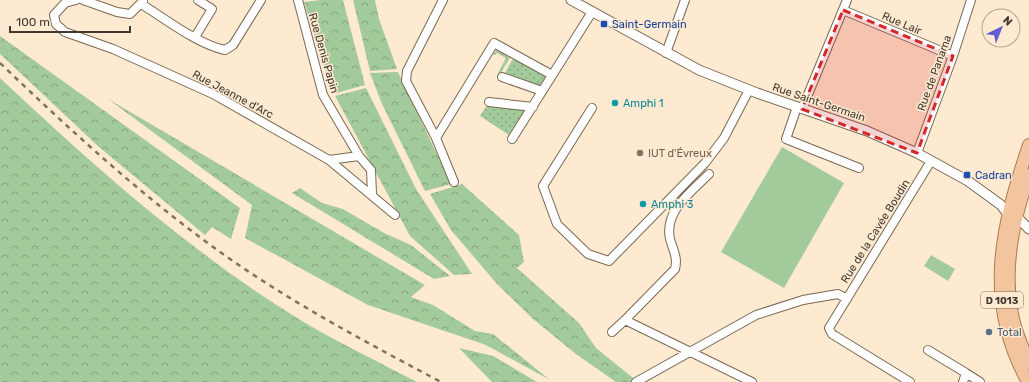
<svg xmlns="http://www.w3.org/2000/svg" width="1029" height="382" viewBox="0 0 1029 382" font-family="Rubik,sans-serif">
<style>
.grass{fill:url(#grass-dots)}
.forest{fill:url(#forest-crowns)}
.pitch{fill:#a3ca9b}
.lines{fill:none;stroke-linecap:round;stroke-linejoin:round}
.minor-casing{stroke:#796852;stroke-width:10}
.tertiary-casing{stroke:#796852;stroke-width:11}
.primary-casing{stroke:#af7b4e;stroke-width:14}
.minor{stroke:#fff;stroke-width:8}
.tertiary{stroke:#fff;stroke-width:9}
.primary{stroke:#f2c59e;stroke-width:12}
.rail{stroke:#7e7364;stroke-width:2.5;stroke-dasharray:5 5;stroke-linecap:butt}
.marked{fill:#d62828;fill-opacity:0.2;stroke:#d62828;stroke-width:3;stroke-dasharray:8 5;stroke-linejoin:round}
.transit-dot{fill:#1a4fb4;stroke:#fdead1;stroke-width:1.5}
.culture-dot{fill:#0f9aa8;stroke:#fdead1;stroke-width:1.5}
.education-dot{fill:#8d6e63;stroke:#fdead1;stroke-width:1.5}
.service-dot{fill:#5c6f8a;stroke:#fdead1;stroke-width:1.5}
.labels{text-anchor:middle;stroke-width:3;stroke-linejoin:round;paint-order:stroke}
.shield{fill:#fdead1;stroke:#796e60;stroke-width:1}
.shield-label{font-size:10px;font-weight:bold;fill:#413930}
.street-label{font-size:11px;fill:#413930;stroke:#fdead1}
.transit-label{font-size:11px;fill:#164399;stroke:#fdead1;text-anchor:start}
.culture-label{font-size:11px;fill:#0d838f;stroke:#fdead1;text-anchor:start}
.education-label{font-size:11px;fill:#785e54;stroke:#fdead1;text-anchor:start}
.service-label{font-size:11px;fill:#4e5e75;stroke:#fdead1;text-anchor:start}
</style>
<defs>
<pattern id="grass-dots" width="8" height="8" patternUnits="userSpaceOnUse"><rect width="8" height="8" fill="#a3ca9b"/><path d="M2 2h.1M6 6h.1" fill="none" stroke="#86a57f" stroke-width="1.8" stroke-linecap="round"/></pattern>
<pattern id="forest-crowns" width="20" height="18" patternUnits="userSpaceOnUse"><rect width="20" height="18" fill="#a3ca9b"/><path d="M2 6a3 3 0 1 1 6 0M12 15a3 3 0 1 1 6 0" fill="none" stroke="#86a57f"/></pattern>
</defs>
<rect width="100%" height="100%" fill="#fdead1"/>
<path class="grass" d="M498,49L510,58L500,74L498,73L506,58L497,53L495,55L493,54Z
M515,59L545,76L546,77L539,88L504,75L512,60Z
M488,105L524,109L525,111L509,135L480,116L485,108Z"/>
<path class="forest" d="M321,0H343L365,85L333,94L304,2Z
M353,0H375L379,19L397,69L370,71Z
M0,36L240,208L231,239L212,227L205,235L99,147L0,54Z
M398,72L451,184L425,191L382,104L370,73Z
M0,78C97,169 193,255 307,324C343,345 381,363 417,382H0Z
M366,88L416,189L472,274L454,275L410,236L335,96Z
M108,99L425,285L411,297L433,305L475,331L493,334L550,380L486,345L368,305L245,238L252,205Z
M462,184L519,235L524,262L517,268L579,323L596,348L638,382H616L576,354L533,319L497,284L451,230L430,194Z
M300,188L322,203L343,209L384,233L411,245L450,276L434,279L292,193Z
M459,348L493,356L537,382H492Z"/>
<path class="pitch" d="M782,147L844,183L784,288L721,252Z
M931,255L955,269L948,281L924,266Z"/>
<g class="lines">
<g class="minor-casing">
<path id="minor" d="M76,0L65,3L54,15L56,24L65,32L113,49L213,94L329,160L395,215
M83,0L117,12L130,14L143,1
M298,0L323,95L359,156L371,170L372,194
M443,0L407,71L406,81L436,138L454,182
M141,4C166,19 197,44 225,50L233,45L261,0
M843,10L953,56
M195,37L212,9L198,0
M666,53L685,0
M502,77L542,91
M489,102L533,107
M797,107L786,139L859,168
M592,108L543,186L557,224L588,254L609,261L705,163L724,138L749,90
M802,109L847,0
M436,138L494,43L552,75
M512,139L592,12
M917,153L953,56L971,0
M329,160L359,156
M625,320L675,269C678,257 673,250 670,239C664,211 691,192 709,174
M612,332L625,320L752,382
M928,350L966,373
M636,382L756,315L803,300L838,294L847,299
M910,382L832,334L829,328L931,161
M963,382L966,373L980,382"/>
</g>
<g class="tertiary-casing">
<path id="tertiary" d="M571,0L699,70L757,93L867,131L917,153L968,181L1001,205L1008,214L1018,218L1029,229"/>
</g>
<g class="primary-casing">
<path id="primary" d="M1029,175C1014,217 1003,269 1012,314C1015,331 1022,347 1029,363
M1028,382C983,301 1001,228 1029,145"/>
</g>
<use href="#minor" class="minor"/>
<use href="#tertiary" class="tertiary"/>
<use href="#primary" class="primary"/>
<path class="rail" d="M0,63C66,126 132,187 205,241C279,296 360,339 441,382"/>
</g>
<path class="marked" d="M843,10L953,56L917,153L802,109Z"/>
<g class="transit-dot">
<rect x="600" y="20" width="8" height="8" rx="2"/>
<rect x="963" y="171" width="8" height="8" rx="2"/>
</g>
<g class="culture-dot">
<circle cx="615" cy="103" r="4"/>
<circle cx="643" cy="204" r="4"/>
</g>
<circle class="education-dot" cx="640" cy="153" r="4"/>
<circle class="service-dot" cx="989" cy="332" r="4"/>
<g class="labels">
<rect class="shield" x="981" y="292" width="42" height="16" rx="3"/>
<g class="shield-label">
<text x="1002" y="304">D 1013</text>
</g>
<g class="street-label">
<text transform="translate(902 23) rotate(23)" y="4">Rue Lair</text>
<text transform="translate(324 53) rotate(74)" y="4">Rue Denis Papin</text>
<text transform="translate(934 73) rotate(-70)" y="4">Rue de Panama</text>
<text transform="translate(233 94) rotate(28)" y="4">Rue Jeanne d'Arc</text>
<text transform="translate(819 102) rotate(19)" y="4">Rue Saint-Germain</text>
<text transform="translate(875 231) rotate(-58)" y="4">Rue de la Cavée Boudin</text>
</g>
<g class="transit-label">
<text x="612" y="28">Saint-Germain</text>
<text x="975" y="179">Cadran</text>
</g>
<g class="culture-label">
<text x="623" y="107">Amphi 1</text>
<text x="651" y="208">Amphi 3</text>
</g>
<g class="education-label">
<text x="648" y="157">IUT d'Évreux</text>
</g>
<g class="service-label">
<text x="997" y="336">Total</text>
</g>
</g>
<g transform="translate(1001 28) rotate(43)"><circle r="19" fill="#fdead1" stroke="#b2a391"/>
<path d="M0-3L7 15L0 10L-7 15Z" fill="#625cd5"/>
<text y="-6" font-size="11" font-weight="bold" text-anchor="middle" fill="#413930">N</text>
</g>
<path d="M10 26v6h120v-6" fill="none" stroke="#413930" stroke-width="2"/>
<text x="16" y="26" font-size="12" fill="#413930" stroke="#fdead1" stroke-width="3" paint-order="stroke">100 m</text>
</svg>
